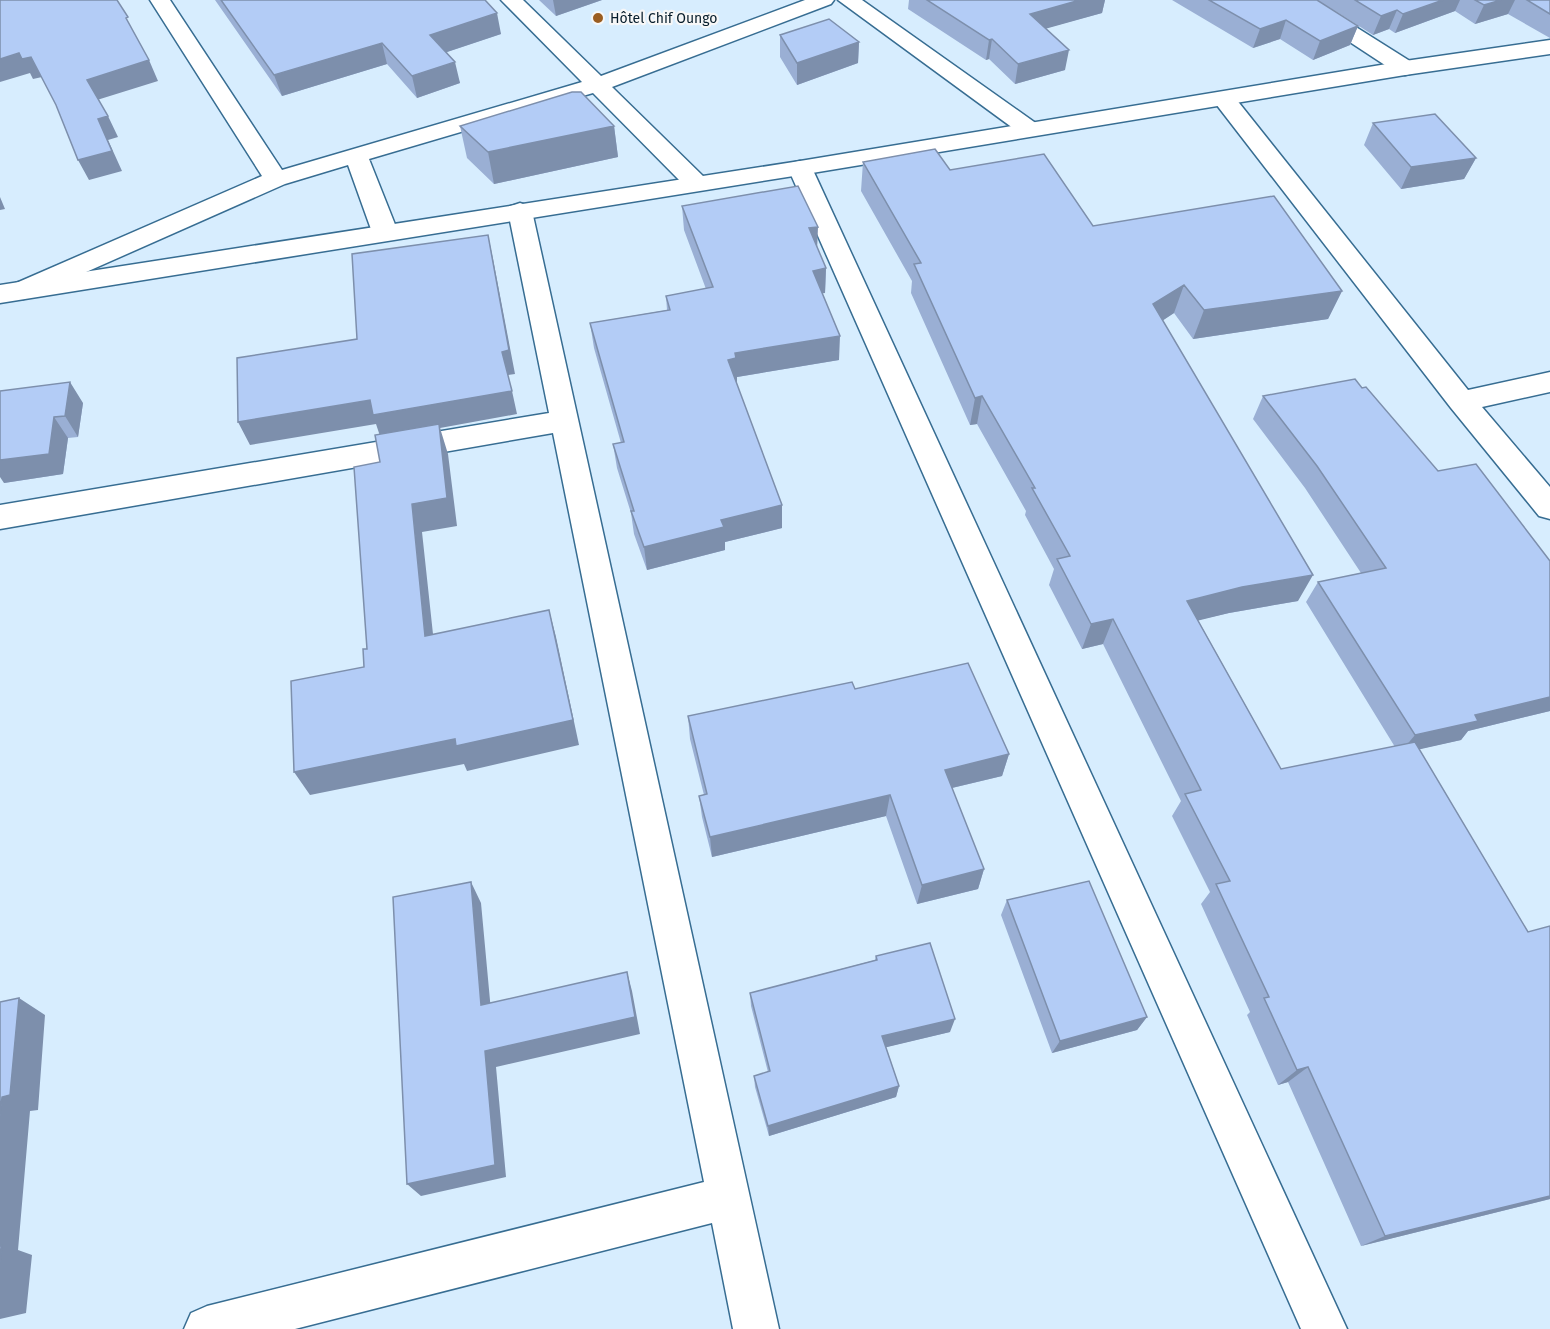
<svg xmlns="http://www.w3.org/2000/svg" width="1550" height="1329" viewBox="0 0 1550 1329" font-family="'Fira Sans',sans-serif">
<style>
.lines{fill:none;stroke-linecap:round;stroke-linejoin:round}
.minor-casing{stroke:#376d92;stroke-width:3}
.tertiary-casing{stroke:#376d92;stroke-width:3}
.minor{fill:#fff;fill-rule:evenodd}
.tertiary{fill:#fff;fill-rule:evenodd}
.wall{fill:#9aafd4}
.shaded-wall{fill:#7d8fac}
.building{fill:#b3ccf6;stroke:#7d8fac;stroke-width:1.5}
.poi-dot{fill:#9a5d21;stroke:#f7f7f7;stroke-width:2}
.labels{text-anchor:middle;stroke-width:4.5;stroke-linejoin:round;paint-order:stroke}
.far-poi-label{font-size:14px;fill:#071d2c;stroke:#f7f7f7;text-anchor:start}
</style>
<rect width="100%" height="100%" fill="#d7edfe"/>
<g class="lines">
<g class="minor-casing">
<path id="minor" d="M150,0H170L282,170L582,82L501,0H523L601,76L805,0H834L831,4L612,87L705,178L708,183L705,188L696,190L687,188L593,93L369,159L398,232L394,238L385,240L376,238L372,232L348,165L285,184L32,296L23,299L14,296L10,290L14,284L262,176Z
M838,0H862L1037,124L1041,129L1037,134L1029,136L1021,134Z
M1289,0H1313L1413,63L1416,68L1413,73L1405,75L1397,73L1292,4Z
M1224,92L1232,94L1468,390L1550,372V392L1482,407L1550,487V519L1539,516L1451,408L1216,104L1213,99L1216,94Z
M800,161L808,163L812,168L1347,1329H1301L788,168L792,163Z
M520,203L529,206L532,211L779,1329H733L712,1223L295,1329H184L191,1313L207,1306L704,1182L553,433L0,529V505L549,413L508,211L511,206Z"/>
</g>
<g class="tertiary-casing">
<path id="tertiary" d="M1550,40V54L1405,75L800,175L0,303V285L800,161L1405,61Z"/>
</g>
<use href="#minor" class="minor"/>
<use href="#tertiary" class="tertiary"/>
</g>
<path class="wall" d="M215,0H485L501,34L447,52L460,83L417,98L387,64L282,96Z
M539,0H602L556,16Z
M909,0H1105L1102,13L1046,28L1065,70L1015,84L989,59L986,60L908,9Z
M1172,0H1550V38L1508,14L1475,24L1455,11L1395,33L1389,29L1373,35L1326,5L1358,26L1350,45L1313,60L1280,39L1253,48Z
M780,35L859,42L858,63L797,85L780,57Z
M1373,123L1476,158L1464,179L1401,189L1364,145Z
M460,126H614L618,157L494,184L467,158Z
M863,162L950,170L1093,226L1342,291L1328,319L1193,339L1174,313L1163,320L1298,601L1229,613L1198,620L1281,769L1395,747L1306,602L1318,582L1361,573L1305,488L1253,419L1263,396L1362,388L1438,471L1550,561V711L1468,731L1461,740L1419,749L1528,932L1550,926V1199L1361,1246L1288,1082L1278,1085L1247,1015L1250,1012L1201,904L1210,892L1172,816L1181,801L1103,644L1082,649L1049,585L1054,569L1025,515L1026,511L977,424L970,425L911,293L912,281L861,191Z
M682,206L817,247L826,268L825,293H822L839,360L737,377V382H736L782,505V528L725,542V550L647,570L634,534L631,513L617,468L613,444L621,443L594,348L590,323L667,310L666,296L706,289L684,230Z
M0,391L83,403L78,437L68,438L63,474L4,483Z
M855,689L1009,754L1002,776L952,788L984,869L978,889L917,904L886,816L712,857L702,817L699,796L704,795L690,739L688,716Z
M1007,900L1147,1017L1137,1030L1052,1053L1001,915Z
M876,956L950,1032L886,1047L899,1086L896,1097L769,1136L755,1087L754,1076L768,1072L751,1006L750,993L875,960Z"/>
<path class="shaded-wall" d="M553,0H602L556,16Z
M1080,0H1105L1102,13L1027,34L1030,14Z
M1443,0H1460L1455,11L1395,33L1403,14Z
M1501,0H1515L1508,14L1475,24L1484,5Z
M1397,10L1389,29L1373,35L1381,16Z
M497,13L501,34L435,56L430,35Z
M1286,20L1280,39L1253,48L1260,29Z
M1358,26L1350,45L1313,60L1320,41Z
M992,39L989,59L986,60L989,40Z
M859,42L858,63L797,85V63Z
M382,43L387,64L282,96L274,75Z
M1069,50L1065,70L1015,84L1018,64Z
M19,53L31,57L42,77L33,79L30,73L0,82V59Z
M149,60L158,81L97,100L87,80Z
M455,62L460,83L417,98L412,76Z
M108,116L118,137L108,140L122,171L89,180L78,160L98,119Z
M614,126L618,157L494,184L488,152Z
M1476,158L1464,179L1401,189L1411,167Z
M0,197L5,209L0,210Z
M818,227L817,251L809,228Z
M488,235L493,259L515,374L508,375L502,352Z
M826,268L825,293L812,295L813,271Z
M1184,285L1174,313L1144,333L1153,304Z
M1342,291L1328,319L1193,339L1204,310Z
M840,336L839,360L737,377V382L729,384L728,360L735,353Z
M70,382L83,403L78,437L65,416Z
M512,391L517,414L440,428L448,454L457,526L422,532L436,662L425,636L412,504L381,439L376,424L250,445L238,422L370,400Z
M982,396L977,424L970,425L975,398Z
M54,417L68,438L63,474L4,483L0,477V460Z
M782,505V528L725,542V550L647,570L644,547L721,520Z
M1313,575L1298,601L1229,613L1176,626L1187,601L1242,587Z
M549,610L556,637L579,745L467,771L464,764L310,795L294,772Z
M1113,619L1103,644L1082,649L1091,624Z
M1550,697V711L1468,731L1461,740L1399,754L1415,735L1475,715Z
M1009,754L1002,776L939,791L945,770Z
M890,795L886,816L712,857L710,837Z
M984,869L978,889L917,904L922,885Z
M471,882L481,903L492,1022L481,1005Z
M627,972L632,991L640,1034L496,1067L506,1177L421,1196L407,1184L485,1051Z
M19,998L45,1015L38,1110L30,1111L18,1250L32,1255L26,1313L0,1319V1116L2,1097Z
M1147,1017L1137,1030L1052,1053L1060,1041Z
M955,1019L950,1032L879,1049L882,1036Z
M1308,1067L1288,1082L1278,1085L1297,1070Z
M899,1086L896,1097L769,1136L768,1126Z
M1550,1196V1199L1361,1246L1385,1236Z"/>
<path class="building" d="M0,0H117L128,17L126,18L149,60L87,80L108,116L98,119L112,151L78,160L56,105L31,57L22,59L19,53L0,59Z
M221,0H485L497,13L430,35L455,62L412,76L382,43L274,75Z
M927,0H1080L1030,14L1069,50L1018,64L992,39L989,40Z
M1209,0H1317L1358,26L1320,41L1286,20L1260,29Z
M1355,0H1443L1403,14L1397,10L1381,16Z
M1475,0H1501L1484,5Z
M1527,0H1550V14Z
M829,19L859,42L797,63L780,35Z
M572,92H581L614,126L488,152L460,126Z
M1435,114L1476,158L1411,167L1373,123Z
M935,149L950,170L1044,154L1093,226L1274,196L1342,291L1204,310L1184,285L1153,304L1313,575L1242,587L1187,601L1281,769L1415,742L1528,932L1550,926V1196L1385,1236L1308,1067L1297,1070L1264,998L1269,997L1216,884L1230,881L1185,794L1201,790L1113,619L1091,624L1057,559L1070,556L1032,488H1035L982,396L975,398L914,264L921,263L863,162Z
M798,186L818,227L809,228L826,268L813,271L840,336L735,353L736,358L728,360L782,505L721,520L724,527L644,547L631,511H634L613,444L624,442L590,323L670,310L666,296L713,287L682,206Z
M488,235L509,350L502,352L512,391L373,415L370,400L238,422L237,358L357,339L352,254Z
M1355,379L1362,388L1366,387L1438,471L1476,464L1550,561V697L1475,715L1478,721L1415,735L1318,582L1386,568L1317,466L1263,396Z
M70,382L65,416L54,417L49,454L0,460V391Z
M439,424L447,498L412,504L425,636L549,610L573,720L456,746L455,739L294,772L291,681L364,667L363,649H367L354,467L380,462L375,435Z
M968,663L1009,754L945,770L984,869L922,885L890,795L710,837L699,796L707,794L688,716L852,682L855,689Z
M1089,881L1147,1017L1060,1041L1007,900Z
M471,882L481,1005L627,972L635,1017L485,1051L495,1165L407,1184L393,897Z
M930,943L955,1019L882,1036L899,1086L768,1126L754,1076L770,1071L750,993L877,960L876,956Z
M19,998L10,1095L2,1097L0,1116V1002Z
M2,1245L0,1262V1246Z"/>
<circle class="poi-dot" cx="598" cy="18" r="6"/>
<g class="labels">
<g class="far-poi-label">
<text x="610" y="23">Hôtel Chif Oungo</text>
</g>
</g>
</svg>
